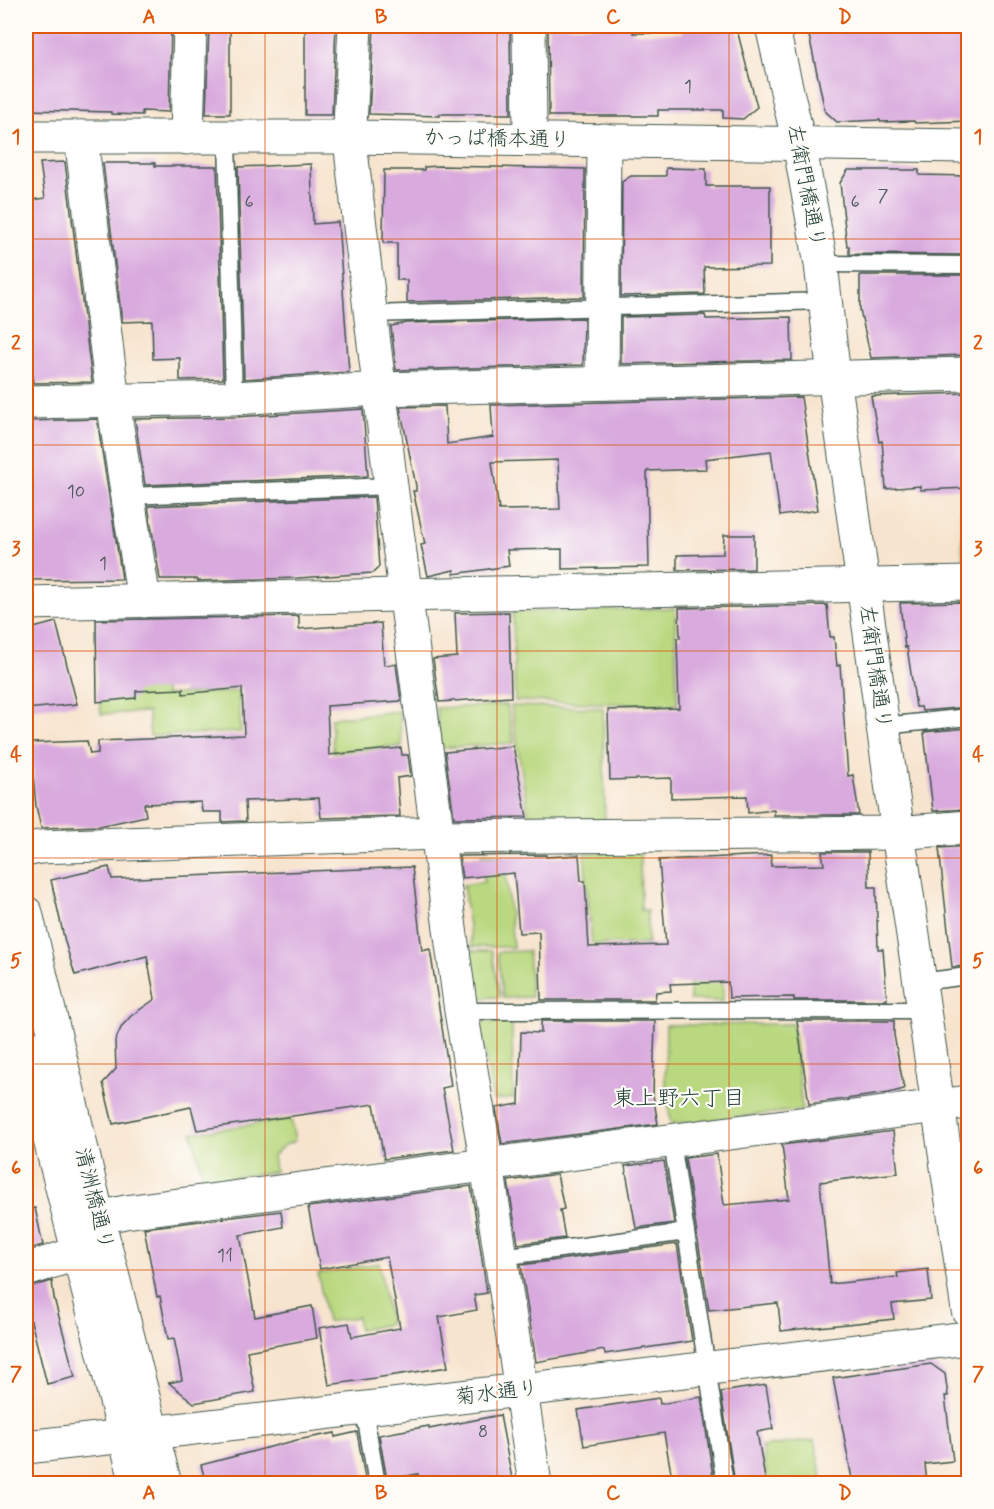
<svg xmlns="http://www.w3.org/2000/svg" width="994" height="1509" viewBox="0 0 994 1509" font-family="Mynerve,'Klee One',sans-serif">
<rect width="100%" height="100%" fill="#fdfcf7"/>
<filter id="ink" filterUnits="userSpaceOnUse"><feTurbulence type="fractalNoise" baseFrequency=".0167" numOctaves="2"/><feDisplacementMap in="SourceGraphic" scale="12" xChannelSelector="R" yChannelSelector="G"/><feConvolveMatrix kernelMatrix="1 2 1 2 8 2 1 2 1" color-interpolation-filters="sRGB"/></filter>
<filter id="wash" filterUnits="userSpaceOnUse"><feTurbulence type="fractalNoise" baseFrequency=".008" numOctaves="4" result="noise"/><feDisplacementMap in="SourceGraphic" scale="24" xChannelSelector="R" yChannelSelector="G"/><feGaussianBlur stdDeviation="1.35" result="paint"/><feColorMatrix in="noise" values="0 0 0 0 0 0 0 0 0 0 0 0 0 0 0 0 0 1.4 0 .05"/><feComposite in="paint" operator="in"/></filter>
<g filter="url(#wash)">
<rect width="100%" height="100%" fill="#f7e4ce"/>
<g fill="#b9d87f" stroke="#6c8a5a" stroke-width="1.5">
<polygon points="961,509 968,509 968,562 963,562"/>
<polygon points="675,608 677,705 515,701 513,612"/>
<polygon points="165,686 165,695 238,691 241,732 150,736 148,712 101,714 99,688"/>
<polygon points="507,705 514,743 440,748 436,708"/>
<polygon points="511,706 603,708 605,822 530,823"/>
<polygon points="399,711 402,746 333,752 331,718"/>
<polygon points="640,852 641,910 647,910 648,944 592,944 584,853"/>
<polygon points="481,854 504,855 513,947 472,947 463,885 484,882"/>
<polygon points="691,949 723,949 723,1001 690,1000"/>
<polygon points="469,951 492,951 500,997 477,998"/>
<polygon points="528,951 531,997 503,998 497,952"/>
<polygon points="480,1022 512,1022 513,1098 493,1100"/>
<polygon points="793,1024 802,1110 671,1124 665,1080 666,1025"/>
<polygon points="291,1119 295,1141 283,1146 273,1156 275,1172 204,1181 192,1133"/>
<polygon points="379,1263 390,1324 359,1330 357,1317 327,1322 318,1274"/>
<polygon points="814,1440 823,1483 768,1483 762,1447"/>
</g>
<g id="blocks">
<g fill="#d9aade" fill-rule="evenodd">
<polygon points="26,26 171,26 169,112 142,111 142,115 111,114 111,112 26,110"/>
<polygon points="209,26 230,26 230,114 206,114"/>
<polygon points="305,26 336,26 332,115 305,115"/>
<polygon points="374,26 510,26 511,114 440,114 440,116 369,114"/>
<polygon points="548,26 633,26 633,33 683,33 681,26 736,26 757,107 743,119 723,118 723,110 658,110 658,116 549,116"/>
<polygon points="807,26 969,26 969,121 915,123 914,121 880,122 880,120 837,122 825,111"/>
<polygon points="65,162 92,382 33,383 26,333 26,201 45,198 40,163"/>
<polygon points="103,163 155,163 155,166 217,166 223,379 180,380 180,358 153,359 152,321 122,322"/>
<polygon points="311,164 313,224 338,222 349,372 244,379 238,167"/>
<polygon points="439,166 585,169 584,297 407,302 407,280 397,280 397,243 383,243 384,170 424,170 424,167"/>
<polygon points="666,168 706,169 706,186 770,186 770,266 704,267 705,294 621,296 622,182 631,176 666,176"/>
<polygon points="848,170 919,170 919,175 969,176 969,255 849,254 849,246 847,246 840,183"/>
<polygon points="860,275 968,275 968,355 871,358 860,310"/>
<polygon points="705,315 706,319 791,317 792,360 621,364 621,317"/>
<polygon points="584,318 583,365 396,370 391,326 407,323"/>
<polygon points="969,393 969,488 920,490 920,486 886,489 882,441 879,442 871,396"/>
<path d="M801 397 818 510 780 516 771 451 705 459 706 469 647 471 649 567 562 569V549L507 550 509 566 454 574V570L428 576 421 545 425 544 413 491H416V486L400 407 445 406 447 444 493 437 491 405ZM558 460 560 509 499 510 492 462Z"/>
<polygon points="363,409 368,476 145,485 135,419 235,417"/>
<polygon points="97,419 122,579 26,580 26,421"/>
<polygon points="374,497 379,567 373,573 298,578 198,581 197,579 160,579 148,506"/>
<polygon points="724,535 754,535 754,569 677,570 677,555 723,554"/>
<polygon points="969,602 969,707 922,711 921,707 916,707 907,647 905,648 900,603"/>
<polygon points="827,605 830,637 834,637 837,666 840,665 848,776 853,775 859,815 774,815 774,810 748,813 747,796 671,798 671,778 610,780 608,710 679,708 677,638 680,638 679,608"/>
<polygon points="509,612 511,697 439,702 433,659 457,657 455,613"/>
<polygon points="299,616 299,629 381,623 384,665 396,664 401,701 327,706 329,755 401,748 402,755 408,755 411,776 397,778 400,816 321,818 319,798 245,801 246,821 222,822 222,812 202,812 201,802 144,804 146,816 100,826 41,828 36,806 30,743 87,741 90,754 98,753 98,741 244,735 242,688 183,694 183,689 136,691 136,698 97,702 96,620"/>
<polygon points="56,622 77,704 26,709 26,630"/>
<polygon points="969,728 969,809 933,811 924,732"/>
<polygon points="513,746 527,817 454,818 445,752"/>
<polygon points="969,846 969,966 952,967 939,848"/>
<polygon points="822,852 868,852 869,887 876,887 878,949 883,949 887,1000 794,1000 794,997 729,998 728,982 670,984 671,991 656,992 655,1000 541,1000 539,932 519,933 514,873 462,878 459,856 546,855 546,857 579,855 581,881 585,881 589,947 666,945 659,860 771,855 771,866 824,865"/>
<polygon points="109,867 112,879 412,867 422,951 430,949 451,1086 442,1088 454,1150 384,1159 374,1104 197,1130 191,1107 113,1124 103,1083 116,1069 115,1041 122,1026 131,1016 155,999 147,956 75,975 65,942 51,880"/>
<polygon points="541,1021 655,1021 653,1095 658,1124 502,1144 496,1108 519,1104 521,1032 541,1033"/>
<polygon points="797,1021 894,1021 894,1035 904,1089 889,1093 809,1104"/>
<polygon points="893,1131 898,1173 820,1182 830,1284 898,1277 897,1273 928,1269 931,1300 892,1304 894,1319 781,1331 778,1303 709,1310 685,1158 717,1154 724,1205 789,1199 782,1145"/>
<polygon points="664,1161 674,1223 636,1228 625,1166"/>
<polygon points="557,1174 564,1209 560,1210 565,1238 518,1244 508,1181"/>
<polygon points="471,1186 487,1293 474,1295 477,1310 439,1317 448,1367 329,1385 319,1328 349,1323 352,1337 400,1328 387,1257 320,1269 308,1207"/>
<polygon points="35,1208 43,1245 26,1250 26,1209"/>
<polygon points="281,1211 283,1227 240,1235 255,1317 312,1306 317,1338 247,1351 255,1392 194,1403 169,1383 182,1380 174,1338 168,1339 160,1296 157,1297 144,1228"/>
<polygon points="677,1244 692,1341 605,1354 604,1350 536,1362 521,1265"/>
<polygon points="52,1281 54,1298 75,1377 47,1384 31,1321 26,1322 26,1288"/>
<polygon points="931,1364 945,1374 948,1396 945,1396 953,1461 925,1464 927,1484 853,1484 833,1378"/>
<polygon points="766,1385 773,1429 757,1432 766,1484 735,1484 721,1392"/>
<polygon points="701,1397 714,1483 673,1484 664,1433 584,1446 578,1410 659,1398 660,1404"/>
<polygon points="500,1415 513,1484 419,1484 418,1474 387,1480 379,1435 429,1426 429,1429"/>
<polygon points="357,1432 366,1484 206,1484 201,1465 297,1440 335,1433 335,1437"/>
</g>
</g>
</g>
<g filter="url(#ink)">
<use href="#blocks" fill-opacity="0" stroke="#3f564b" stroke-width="1.5"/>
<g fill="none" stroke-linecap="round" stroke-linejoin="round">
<defs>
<g id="lane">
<polyline points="227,138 234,398"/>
<polyline points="821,264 968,265"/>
<polyline points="370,314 825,301"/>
<polyline points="127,496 391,486"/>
<polyline points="884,726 968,717"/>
<polyline points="920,982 968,976"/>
<polyline points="461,1011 924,1010"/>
<polyline points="672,1142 725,1484"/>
<polyline points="501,1257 686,1232"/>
<polyline points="364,1409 377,1484"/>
</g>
<g id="street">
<polyline points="355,26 350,126 352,159 391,486 461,1011 487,1165 535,1484"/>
<polyline points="529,26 530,139"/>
<polyline points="26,137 351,137 968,146"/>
<polyline points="81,137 113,401 144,601"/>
<polyline points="187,138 190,26"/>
<polyline points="602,383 604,140"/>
<polyline points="26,402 234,398 380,389 968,374"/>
<polyline points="26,603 968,583"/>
<polyline points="438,837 898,833 968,827"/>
<polyline points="26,850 39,847 437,833"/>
<polyline points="98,1218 125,1212 968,1102"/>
<polyline points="26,1270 78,1253"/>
<polyline points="26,1447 125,1436"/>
</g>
<g id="secondary">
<polyline points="772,26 799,143 821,264 834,377 898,833 968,1310"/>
<polyline points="26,913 98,1218 165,1484"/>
<polyline points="26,1045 137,1484"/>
<polyline points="125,1436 968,1338"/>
</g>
</defs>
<use href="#lane" stroke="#3f564b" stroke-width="19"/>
<use href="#street" stroke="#3f564b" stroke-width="35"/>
<use href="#secondary" stroke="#3f564b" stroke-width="35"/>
<use href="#lane" stroke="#fff" stroke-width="16"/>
<use href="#street" stroke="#fff" stroke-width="33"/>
<use href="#secondary" stroke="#fff" stroke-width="33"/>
</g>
</g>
<path fill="none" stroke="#de580e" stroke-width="1.5" stroke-opacity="0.55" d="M265 26V1484M497 26V1484M729 26V1484M26 239H968M26 445H968M26 651H968M26 858H968M26 1064H968M26 1270H968"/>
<g text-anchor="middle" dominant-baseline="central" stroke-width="4.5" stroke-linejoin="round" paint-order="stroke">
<g font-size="18" fill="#4e585e">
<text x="688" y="87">1</text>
<text x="883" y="196">7</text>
<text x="249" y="202">6</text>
<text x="855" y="202">6</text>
<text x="76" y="492">10</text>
<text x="103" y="564">1</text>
<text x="225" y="1256">11</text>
<text x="483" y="1432">8</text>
</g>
<g font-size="21" fill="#1f3d34" stroke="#fdfcf7">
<text transform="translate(497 139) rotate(1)">かっぱ橋本通り</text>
<text transform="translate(806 186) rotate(79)">左衛門橋通り</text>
<text transform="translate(875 667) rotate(82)">左衛門橋通り</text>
<text transform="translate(94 1199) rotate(76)">清洲橋通り</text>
<text transform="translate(497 1393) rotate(-7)">菊水通り</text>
</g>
<g font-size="22" fill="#1f3d34" stroke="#fdfcf7">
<text x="679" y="1099">東上野六丁目</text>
</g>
</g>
<rect width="994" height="1509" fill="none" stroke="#fdfcf7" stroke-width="66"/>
<rect x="33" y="33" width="928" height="1443" fill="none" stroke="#de580e" stroke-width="2"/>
<g font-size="20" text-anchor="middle" font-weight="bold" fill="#de580e">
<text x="149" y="23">A</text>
<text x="381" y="23">B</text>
<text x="613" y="23">C</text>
<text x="845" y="23">D</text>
<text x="16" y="143">1</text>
<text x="978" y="143">1</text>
<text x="16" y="349">2</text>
<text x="978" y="349">2</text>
<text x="16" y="555">3</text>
<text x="978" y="555">3</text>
<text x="16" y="761">4</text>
<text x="978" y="761">4</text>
<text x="16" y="967">5</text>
<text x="978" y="967">5</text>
<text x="16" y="1174">6</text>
<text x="978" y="1174">6</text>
<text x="16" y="1380">7</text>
<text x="978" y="1380">7</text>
<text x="149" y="1499">A</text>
<text x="381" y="1499">B</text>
<text x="613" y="1499">C</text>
<text x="845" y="1499">D</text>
</g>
</svg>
